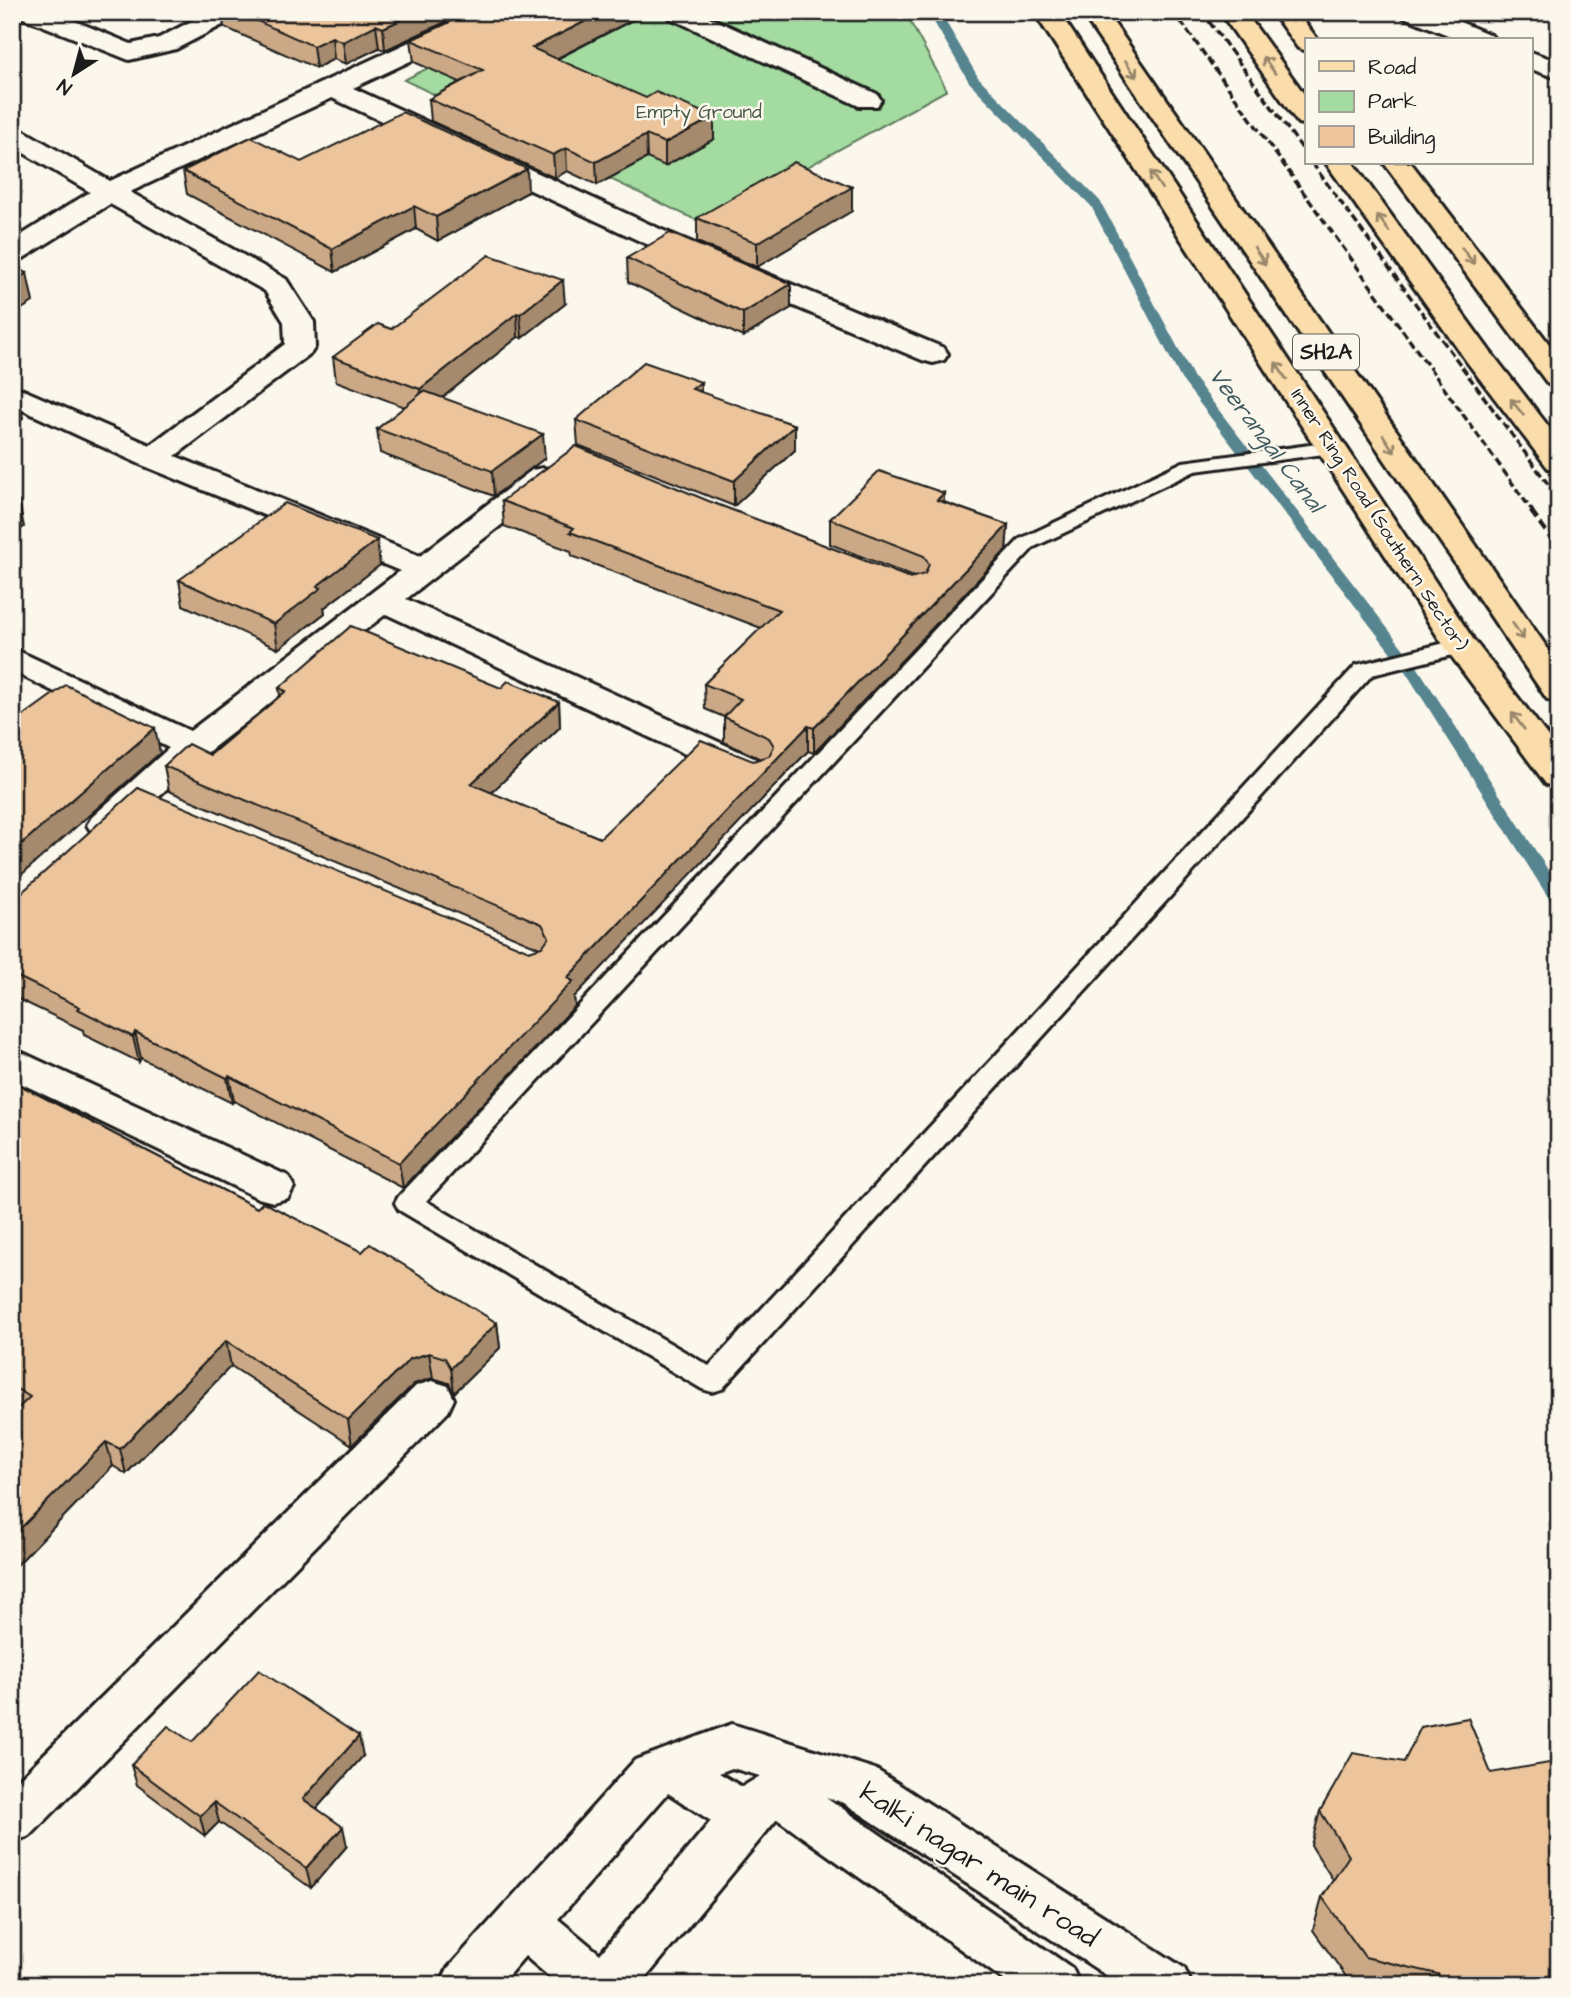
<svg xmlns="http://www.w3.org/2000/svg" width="1571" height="1997" viewBox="0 0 1571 1997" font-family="'Architects Daughter',sans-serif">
<rect width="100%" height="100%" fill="#fbf7ec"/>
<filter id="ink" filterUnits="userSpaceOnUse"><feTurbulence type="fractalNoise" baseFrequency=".0143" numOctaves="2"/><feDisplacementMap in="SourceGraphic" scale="14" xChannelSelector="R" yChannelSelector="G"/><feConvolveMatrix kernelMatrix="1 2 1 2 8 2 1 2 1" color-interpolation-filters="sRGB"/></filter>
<g filter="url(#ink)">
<polygon fill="#a3dba0" stroke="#607c5e" stroke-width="2" points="540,12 905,12 947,90 704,224 404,80"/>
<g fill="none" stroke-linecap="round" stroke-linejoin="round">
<polygon fill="#56848f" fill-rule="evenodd" points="928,12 940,12 978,77 1100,201 1194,378 1416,665 1559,887 1559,907 1553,905 1405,671 1181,379 1091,206 969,82"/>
<defs>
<polygon id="service" points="1332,442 1339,444 1342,448 1339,452 1195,471 1034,547 426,1201 709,1366 1356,665 1461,639 1469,641 1472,646 1469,651 1372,675 722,1389 712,1392 702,1389 399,1210 395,1203 399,1196 1020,539 1183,462"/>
<g id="minor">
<polygon points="18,12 53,12 131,44 159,38 209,12 241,12 238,17 176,49 129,60 21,17"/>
<polygon points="474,12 507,12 504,17 353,88 662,230 944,348 948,354 944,360 933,363 922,360 642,242 332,98 130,192 286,279 314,322 315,347 311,353 175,456 420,556 532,470 543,468 554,470 559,477 554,484 406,599 756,759 761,767 756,775 743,778 730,775 386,614 205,754 118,833 105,837 92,833 87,825 92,817 169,748 12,671 12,648 190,731 400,571 142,465 12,405 12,385 150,445 285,344 284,322 265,291 110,204 22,259 12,261 12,241 90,192 12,146 12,127 21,129 110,181"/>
<polygon points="665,12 698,12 877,94 881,100 877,106 859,106 668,17"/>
<polygon points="1401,12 1436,12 1491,35 1495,40 1460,40 1404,17"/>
<polygon points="1531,52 1559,62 1559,79 1531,69"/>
<polygon points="12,1048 288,1176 294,1187 288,1198 273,1202 258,1198 12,1079"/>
<polygon points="432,1381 448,1386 454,1399 448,1412 30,1836 12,1842 12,1786 416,1386"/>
<path d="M732 1724 875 1769 1184 1968 1192 1985H1121L844 1803 826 1797 1072 1968 1080 1985H1011L777 1819 640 1985H559L525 1956 500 1985H440L448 1968 635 1760ZM732 1768 760 1776 742 1787 719 1773ZM668 1793 711 1821 600 1954 558 1919Z"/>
</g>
<g id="primary">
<polygon points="1034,12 1059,12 1473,639 1559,751 1559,788 1546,784 1444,646"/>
<polygon points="1081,12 1106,12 1559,665 1559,702 1547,699"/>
<polygon points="1220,12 1245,12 1307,98 1307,125 1298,123"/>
<polygon points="1272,12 1297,12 1318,40 1307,40 1307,51 1298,48"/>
<polygon points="1326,163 1353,163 1489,350 1559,440 1559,470 1548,468 1467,362"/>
<polygon points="1384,163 1411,163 1559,357 1559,387 1548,384"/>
</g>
</defs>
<use href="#service" stroke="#1c1c1c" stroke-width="6"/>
<use href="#minor" stroke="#1c1c1c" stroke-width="6"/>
<use href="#primary" stroke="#1c1c1c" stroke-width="6"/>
<use href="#service" fill="#fbf7ec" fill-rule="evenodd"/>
<use href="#minor" fill="#fbf7ec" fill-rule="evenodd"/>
<use href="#primary" fill="#fbddab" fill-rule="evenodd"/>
<g stroke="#1c1c1c" stroke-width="3.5" stroke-dasharray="8 3.5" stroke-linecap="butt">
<polyline points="1174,12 1533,512"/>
<polyline points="1202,12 1307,155"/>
<polyline points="1312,163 1559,499"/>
</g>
<polyline stroke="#1c1c1c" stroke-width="5" stroke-dasharray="10 5" stroke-linecap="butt" points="1531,511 1559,549"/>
</g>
<g fill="#cba986" stroke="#1c1c1c" stroke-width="2">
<polygon points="222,12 467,12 385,50 379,48 346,64 334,59 316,68 224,27"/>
<polygon points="472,12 648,12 557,59 714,139 665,166 647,158 597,185 567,171 555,178 431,121 429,99 460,82 414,62 411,40"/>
<polygon points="301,162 528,192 438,241 416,229 335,272 187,194 183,171"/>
<polygon points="852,187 852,211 757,267 697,242 697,218"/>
<polygon points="627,258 791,308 743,337 628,282"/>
<polygon points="565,304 522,338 518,337 442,398 545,458 494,496 380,453 377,429 405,407 336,381 333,357 391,329"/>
<polygon points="701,393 795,425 795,450 734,506 578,445 576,420"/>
<polygon points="944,493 944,502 1008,525 1006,550 814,753 808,751 574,997 575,1006 403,1188 234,1101 232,1103 141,1058 139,1062 84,1035 83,1030 12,996 12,896 529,951 540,948 169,791 164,766 210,755 280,696 279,688 501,688 559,702 560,727 491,793 600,838 753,761 761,759 724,742 724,717 705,709 704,684 761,628 572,556 571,551 504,526 502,501 711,502 910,578 914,577 830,544 830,519"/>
<polygon points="380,565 324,608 325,613 278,649 183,605 179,580"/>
<polygon points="12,1081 257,1208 497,1323 500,1348 454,1393 449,1383 433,1378 414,1384 352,1445 231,1366 126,1474 113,1466 12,1570 12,1414 17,1410 12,1407"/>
<polygon points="192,1742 363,1756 317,1808 347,1846 311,1888 219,1822 205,1836 137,1785 131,1765"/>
<polygon points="1404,1762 1491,1773 1559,1985 1352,1985 1313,1930 1322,1897 1333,1880 1311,1845 1320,1811"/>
</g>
<g fill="#a58a6d" stroke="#1c1c1c" stroke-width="2">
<polygon points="418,12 467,12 385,50 383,28"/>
<polygon points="604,12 648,12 534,70 532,48"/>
<polygon points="376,25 379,48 346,64 343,42"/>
<polygon points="332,37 334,59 316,68 313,46"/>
<polygon points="714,117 714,139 665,166 665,143"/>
<polygon points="646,135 647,158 597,185 596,162"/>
<polygon points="566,148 567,171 555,178 553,155"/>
<polygon points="527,169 528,192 438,241 436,217"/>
<polygon points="852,187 852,211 757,267 757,243"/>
<polygon points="414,206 416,229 335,272 332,249"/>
<polygon points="27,273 33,302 12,315 12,282"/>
<polygon points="563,280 565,304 522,338 520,314"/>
<polygon points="791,284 791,308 743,337 743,313"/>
<polygon points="517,313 518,337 423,413 420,389"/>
<polygon points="701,382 701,406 692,389"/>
<polygon points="17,388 23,418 12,425 12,391"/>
<polygon points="795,425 795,450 734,506 734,481"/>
<polygon points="543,434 545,458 494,496 492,471"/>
<polygon points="944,493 943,518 937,500"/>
<polygon points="19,502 24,527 12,535 12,506"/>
<polygon points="1008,525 1006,550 814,753 814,728"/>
<polygon points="377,540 380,565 324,608 325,613 278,649 274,624 317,586"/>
<polygon points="559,702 560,727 474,809 471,784"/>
<polygon points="808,726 808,751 574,997 575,1006 403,1188 399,1163 567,978"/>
<polygon points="155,728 160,753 12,883 12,852"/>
<polygon points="135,1032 141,1058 139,1062 133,1037"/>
<polygon points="229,1076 234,1101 232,1103 227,1078"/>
<polygon points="497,1323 500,1348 454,1393 451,1368"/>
<polygon points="226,1341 231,1366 126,1474 120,1449"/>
<polygon points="429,1353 433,1378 414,1384 352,1445 348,1420 410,1359"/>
<polygon points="106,1442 113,1466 12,1570 12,1537"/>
<polygon points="359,1736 363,1756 308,1818 303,1799"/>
<polygon points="214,1802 219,1822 205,1836 200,1816"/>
<polygon points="343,1827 347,1846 311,1888 306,1868"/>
</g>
<g fill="#ecc59c" stroke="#1c1c1c" stroke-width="2">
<polygon points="237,12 418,12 383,28 376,25 343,42 332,37 313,46"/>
<polygon points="472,12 604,12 532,48 646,98 656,92 714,117 665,143 646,135 596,162 566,148 553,155 429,99 483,70 411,40"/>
<polygon points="402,112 527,169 436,217 414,206 332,249 183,171 251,137 301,162"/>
<polygon points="794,162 852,187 757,243 697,218"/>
<polygon points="670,233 791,284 743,313 627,258"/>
<polygon points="489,255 563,280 520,314 517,313 420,389 333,357 378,324 391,329"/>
<polygon points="12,267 27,273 12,282"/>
<polygon points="644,362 701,382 692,389 795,425 734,481 576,420"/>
<polygon points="424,391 543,434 492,471 377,429"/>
<polygon points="576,446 711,502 910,578 925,574 929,564 924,556 830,519 879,471 944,493 937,500 1008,525 814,728 808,726 567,978 573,981 399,1163 229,1076 227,1078 135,1032 133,1037 78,1009 80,1007 12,974 12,896 20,894 138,788 529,951 542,947 549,937 542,924 164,766 188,744 210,755 286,691 279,688 351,626 501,688 508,681 559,702 471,784 600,838 701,740 753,761 769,756 774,746 769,738 724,717 741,699 704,684 779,610 570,532 574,528 502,501"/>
<polygon points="12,499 19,502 12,506"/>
<polygon points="285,503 377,540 317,586 321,588 274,624 179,580"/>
<polygon points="66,685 155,728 12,852 12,724"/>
<polygon points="12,1081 257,1208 263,1202 362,1252 370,1244 497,1323 451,1368 445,1358 429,1353 410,1359 348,1420 226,1341 120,1449 106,1442 12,1537 12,1414 30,1397 12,1386"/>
<polygon points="259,1670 359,1736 303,1799 343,1827 306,1868 214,1802 200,1816 131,1765 168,1726 192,1742"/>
<polygon points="1468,1718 1491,1773 1549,1763 1559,1770 1559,1985 1443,1985 1438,1974 1365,1957 1322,1897 1349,1856 1320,1811 1353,1753 1404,1762 1421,1727"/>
</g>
<defs><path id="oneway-shaft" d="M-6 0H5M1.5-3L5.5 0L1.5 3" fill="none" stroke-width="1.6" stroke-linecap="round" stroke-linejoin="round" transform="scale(1.75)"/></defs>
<g stroke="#97866b">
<use href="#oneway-shaft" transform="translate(1269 65) rotate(-126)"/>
<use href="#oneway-shaft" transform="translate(1131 69) rotate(56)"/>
<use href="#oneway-shaft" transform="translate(1156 180) rotate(-123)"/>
<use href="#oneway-shaft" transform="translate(1383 223) rotate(-126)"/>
<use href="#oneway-shaft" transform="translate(1260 256) rotate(56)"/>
<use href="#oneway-shaft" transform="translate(1468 256) rotate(53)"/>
<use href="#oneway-shaft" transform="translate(1281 371) rotate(-123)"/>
<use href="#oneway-shaft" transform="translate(1517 407) rotate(-128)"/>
<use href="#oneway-shaft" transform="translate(1389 444) rotate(56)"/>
<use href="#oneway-shaft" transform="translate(1518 631) rotate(56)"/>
<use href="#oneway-shaft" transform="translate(1518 721) rotate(-127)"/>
</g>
</g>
<g text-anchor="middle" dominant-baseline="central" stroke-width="5" stroke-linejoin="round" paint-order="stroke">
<g font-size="19" fill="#454" stroke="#fbf7ec">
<text x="699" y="112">Empty Ground</text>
</g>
<g font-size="19" fill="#1c1c1c" stroke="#fbf7ec">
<text transform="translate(1379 520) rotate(57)">Inner Ring Road (Southern Sector)</text>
</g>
<rect fill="#fbf7ec" stroke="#5f5e5a" stroke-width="2" x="1293" y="334.5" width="66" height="35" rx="5"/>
<g font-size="21" font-weight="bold" fill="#1c1c1c">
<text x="1326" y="352">SH2A</text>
</g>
<g font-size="24" font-style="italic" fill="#3e595f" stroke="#fbf7ec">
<text transform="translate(1266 440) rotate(53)">Veerangal Canal</text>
</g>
<g font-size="28" fill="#1c1c1c" stroke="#fbf7ec">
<text transform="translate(979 1865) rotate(33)">kalki nagar main road</text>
</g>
</g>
<rect width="1571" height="1997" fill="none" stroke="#fbf7ec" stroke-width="42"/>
<rect x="21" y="21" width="1529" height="1955" fill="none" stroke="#1c1c1c" stroke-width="2.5" filter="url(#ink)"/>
<rect x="1305" y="38" width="228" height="126" fill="#fbf7ec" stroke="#a29f99" stroke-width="2"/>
<rect x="1319" y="61" width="35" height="10" fill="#fbddab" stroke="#a29f99" stroke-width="2"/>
<text x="1368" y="74" font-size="21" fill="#1c1c1c">Road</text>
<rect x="1319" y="91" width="35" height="21" fill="#a3dba0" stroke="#a29f99" stroke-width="2"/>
<text x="1368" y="108" font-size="21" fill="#1c1c1c">Park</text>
<rect x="1319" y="126" width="35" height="21" fill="#ecc59c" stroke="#a29f99" stroke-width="2"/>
<text x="1368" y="144" font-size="21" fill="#1c1c1c">Building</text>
<g transform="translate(74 74) rotate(216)" stroke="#fbf7ec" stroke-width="5" paint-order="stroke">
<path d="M0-5L12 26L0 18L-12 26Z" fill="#1c1c1c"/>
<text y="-10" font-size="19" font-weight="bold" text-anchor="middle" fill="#1c1c1c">N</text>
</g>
</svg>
